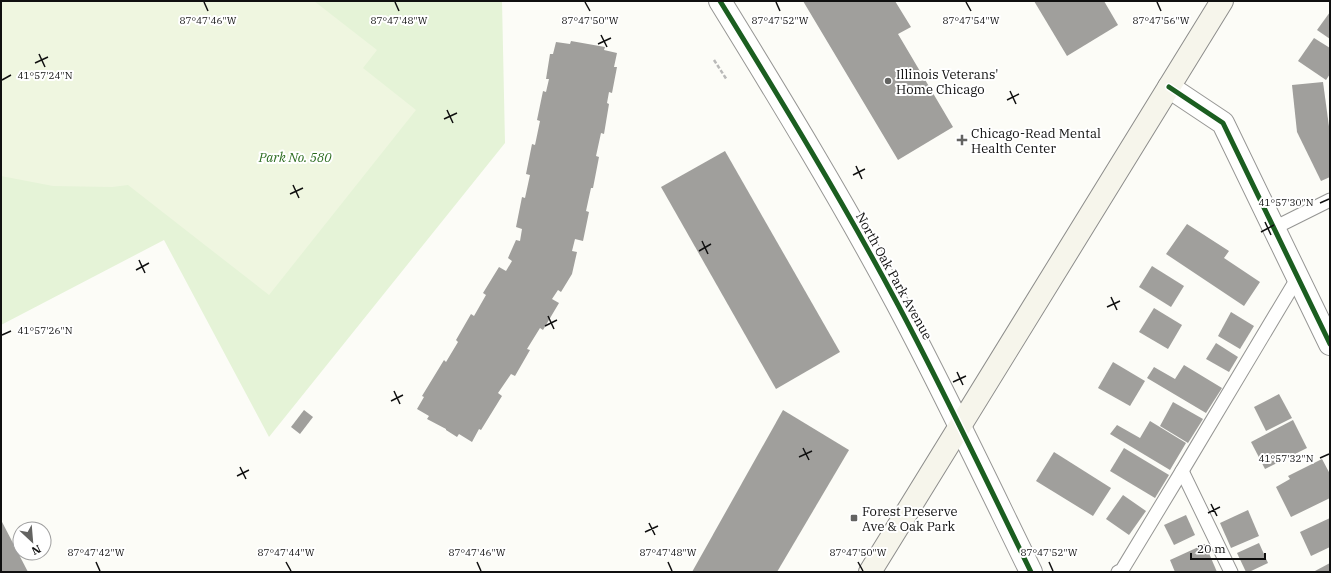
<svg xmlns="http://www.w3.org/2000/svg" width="1331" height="573" viewBox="0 0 1331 573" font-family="'IBM Plex Serif',serif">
<rect width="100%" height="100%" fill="#fcfcf7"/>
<polygon fill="#e5f3d7" points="1,1 502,1 505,143 269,437 164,240 1,325"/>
<polygon fill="#eff6e0" points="1,1 314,1 377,50 363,68 416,110 269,295 128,185 112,187 53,186 1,176"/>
<g fill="#a09f9c">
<polygon points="803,1 895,1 911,27 898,34 953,127 898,160"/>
<polygon points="1034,1 1104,1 1118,25 1067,56"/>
<polygon points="1330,12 1330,39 1317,30"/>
<polygon points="1314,38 1330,48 1330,74 1326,80 1298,61"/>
<polygon points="571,41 605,47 604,50 617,53 614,67 617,67 612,93 609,92 607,103 609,104 604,134 601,133 596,156 599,157 593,188 591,188 586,211 589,212 583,241 575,239 572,251 577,252 572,274 561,292 558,290 552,299 559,303 543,330 540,328 527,349 530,350 515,376 511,374 498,393 502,396 481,430 479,429 472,442 459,434 457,437 446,430 446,429 427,419 429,416 417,409 424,397 422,396 444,360 446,362 458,342 456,340 471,314 474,316 486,295 483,293 499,267 506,271 512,261 508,258 516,240 520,241 522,229 516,227 522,197 525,198 530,175 526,174 532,144 535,145 540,121 537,120 543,91 546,92 549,79 546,79 550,54 553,54 556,42 570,44"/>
<polygon points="1323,82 1330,134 1330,177 1321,181 1297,132 1292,85"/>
<polygon points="725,151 840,352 776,389 661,187"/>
<polygon points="1187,224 1229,251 1224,258 1260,282 1244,306 1166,254"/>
<polygon points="1152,266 1184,286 1171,307 1139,287"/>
<polygon points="1154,308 1182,325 1168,349 1139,332"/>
<polygon points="1231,312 1254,326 1240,349 1218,336"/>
<polygon points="1216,343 1238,357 1229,372 1206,359"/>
<polygon points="1113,362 1145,381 1130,406 1098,388"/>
<polygon points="1184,365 1222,388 1206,413 1147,378 1154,367 1175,379"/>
<polygon points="1279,394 1292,418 1266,431 1254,407"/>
<polygon points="1173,402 1203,419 1188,443 1160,426"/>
<polygon points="304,410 313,417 300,434 291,427"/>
<polygon points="783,410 849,450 777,572 692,572"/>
<polygon points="1293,420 1307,448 1265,469 1251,442"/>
<polygon points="1150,421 1186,443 1170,470 1110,434 1117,425 1140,438"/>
<polygon points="1124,448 1169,475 1155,498 1110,471"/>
<polygon points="1054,452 1111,488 1093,516 1036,481"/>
<polygon points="1322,459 1330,474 1330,498 1291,517 1276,487 1290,479 1288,476"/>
<polygon points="1123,495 1146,511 1129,535 1106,519"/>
<polygon points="1248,510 1259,536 1231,548 1220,523"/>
<polygon points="1186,515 1195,535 1174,545 1164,525"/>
<polygon points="1330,518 1330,547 1311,556 1300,532"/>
<polygon points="1,520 28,572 1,572"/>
<polygon points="1259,543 1268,563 1249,572 1246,572 1237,553"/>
<polygon points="1205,544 1217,572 1175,572 1170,560"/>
<polygon points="1330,563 1330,572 1315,572 1315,571"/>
</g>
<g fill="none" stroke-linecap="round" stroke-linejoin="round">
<defs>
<g id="service">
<polyline points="1274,228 1330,200"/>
<polyline points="1182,471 1231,572"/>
<polyline points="1118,572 1122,570 1182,471 1298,277"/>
</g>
<polyline id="minor" points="1169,87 1223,123 1330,344"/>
<path id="tertiary" d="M720 1C781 100 842 200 897 303 944 391 987 482 1031 572"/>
<polyline id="secondary" points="870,572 1222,1"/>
</defs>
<use href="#service" stroke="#969694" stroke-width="15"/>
<use href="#minor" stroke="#969694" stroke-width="24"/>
<use href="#tertiary" stroke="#969694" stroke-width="24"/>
<use href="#secondary" stroke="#8d8d8b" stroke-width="24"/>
<polyline stroke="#b9b9b8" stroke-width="2.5" stroke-dasharray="4 2" stroke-linecap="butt" points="714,60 727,80"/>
<use href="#service" stroke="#fffffe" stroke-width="13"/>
<use href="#minor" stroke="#fffffe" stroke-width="22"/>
<use href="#tertiary" stroke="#fffffe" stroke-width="22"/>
<use href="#secondary" stroke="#f6f5eb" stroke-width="22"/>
<defs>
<g id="cycleway">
<path d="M720 1C781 100 842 200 897 303 944 391 987 482 1031 572"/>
<polyline points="1169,87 1223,123 1330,344"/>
</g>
</defs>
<use href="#cycleway" stroke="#fff" stroke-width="8"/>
<use href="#cycleway" stroke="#1b5e20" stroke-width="5"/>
</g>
<path fill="none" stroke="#101010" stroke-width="1.5" d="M204 2 208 11M395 2 399 11M585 2 590 11M776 2 780 11M966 2 971 11M1157 2 1161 11M601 35 607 47M598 44 611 38M39 54 45 67M35 63 48 57M2 80 11 75M1010 91 1016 104M1007 100 1019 94M447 110 453 123M444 119 457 113M856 166 862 179M853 175 865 169M293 185 299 198M290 194 303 188M1320 203 1329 199M1265 222 1271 235M1261 232 1274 225M702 241 708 254M699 251 711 244M139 260 145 273M136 270 149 263M1111 297 1117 310M1107 307 1120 301M548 316 554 329M545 326 557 320M2 335 11 331M957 372 963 385M953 382 966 376M394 391 400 404M391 401 403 395M803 448 809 460M799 457 812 451M1320 458 1329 454M240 467 246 479M237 476 249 470M1211 504 1217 516M1208 513 1220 507M649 523 655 535M645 532 658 526M96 562 100 571M286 562 291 571M477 562 481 571M668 562 672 571M858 562 863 571M1049 562 1053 571"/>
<g fill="#636361" stroke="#fff" stroke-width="1.5">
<circle cx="888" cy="81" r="4"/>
<path d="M960 134h4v4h4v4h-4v4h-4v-4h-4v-4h4z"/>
<rect x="850" y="514" width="8" height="8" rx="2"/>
</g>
<g text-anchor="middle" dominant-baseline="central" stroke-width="4" stroke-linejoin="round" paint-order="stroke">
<g font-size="13" fill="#101010" stroke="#fff" text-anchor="start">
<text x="896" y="74">Illinois Veterans'<tspan x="896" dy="15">Home Chicago</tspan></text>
<text x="971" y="133">Chicago-Read Mental<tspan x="971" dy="15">Health Center</tspan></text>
<text x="862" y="511">Forest Preserve<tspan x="862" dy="15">Ave &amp; Oak Park</tspan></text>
</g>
<g font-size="13" font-style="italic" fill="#2a6b1e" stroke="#fff">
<text x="295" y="157">Park No. 580</text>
</g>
<g font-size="13" fill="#101010" stroke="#fff">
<text transform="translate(894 276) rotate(61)">North Oak Park Avenue</text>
</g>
</g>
<g font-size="10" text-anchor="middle" fill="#101010" stroke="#fff" stroke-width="4" stroke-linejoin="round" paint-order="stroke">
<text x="208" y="24">87°47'46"W</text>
<text x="399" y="24">87°47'48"W</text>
<text x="590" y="24">87°47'50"W</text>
<text x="780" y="24">87°47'52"W</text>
<text x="971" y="24">87°47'54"W</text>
<text x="1161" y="24">87°47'56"W</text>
<text x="45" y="79">41°57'24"N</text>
<text x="1286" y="206">41°57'30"N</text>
<text x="45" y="334">41°57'26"N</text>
<text x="1286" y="462">41°57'32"N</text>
<text x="96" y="556">87°47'42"W</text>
<text x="286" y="556">87°47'44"W</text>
<text x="477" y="556">87°47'46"W</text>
<text x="668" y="556">87°47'48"W</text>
<text x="858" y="556">87°47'50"W</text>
<text x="1049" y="556">87°47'52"W</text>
</g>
<rect width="1331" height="573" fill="none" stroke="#101010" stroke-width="4"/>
<g transform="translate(32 541) rotate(154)"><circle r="19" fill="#ffffff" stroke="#9f9f9f"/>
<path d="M0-3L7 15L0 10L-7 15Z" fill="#636361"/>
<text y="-6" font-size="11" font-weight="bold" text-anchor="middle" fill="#101010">N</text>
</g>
<path d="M1191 553v6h74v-6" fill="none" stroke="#101010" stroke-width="2"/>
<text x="1197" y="553" font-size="12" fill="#101010" stroke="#ffffff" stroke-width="3" paint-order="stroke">20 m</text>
</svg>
